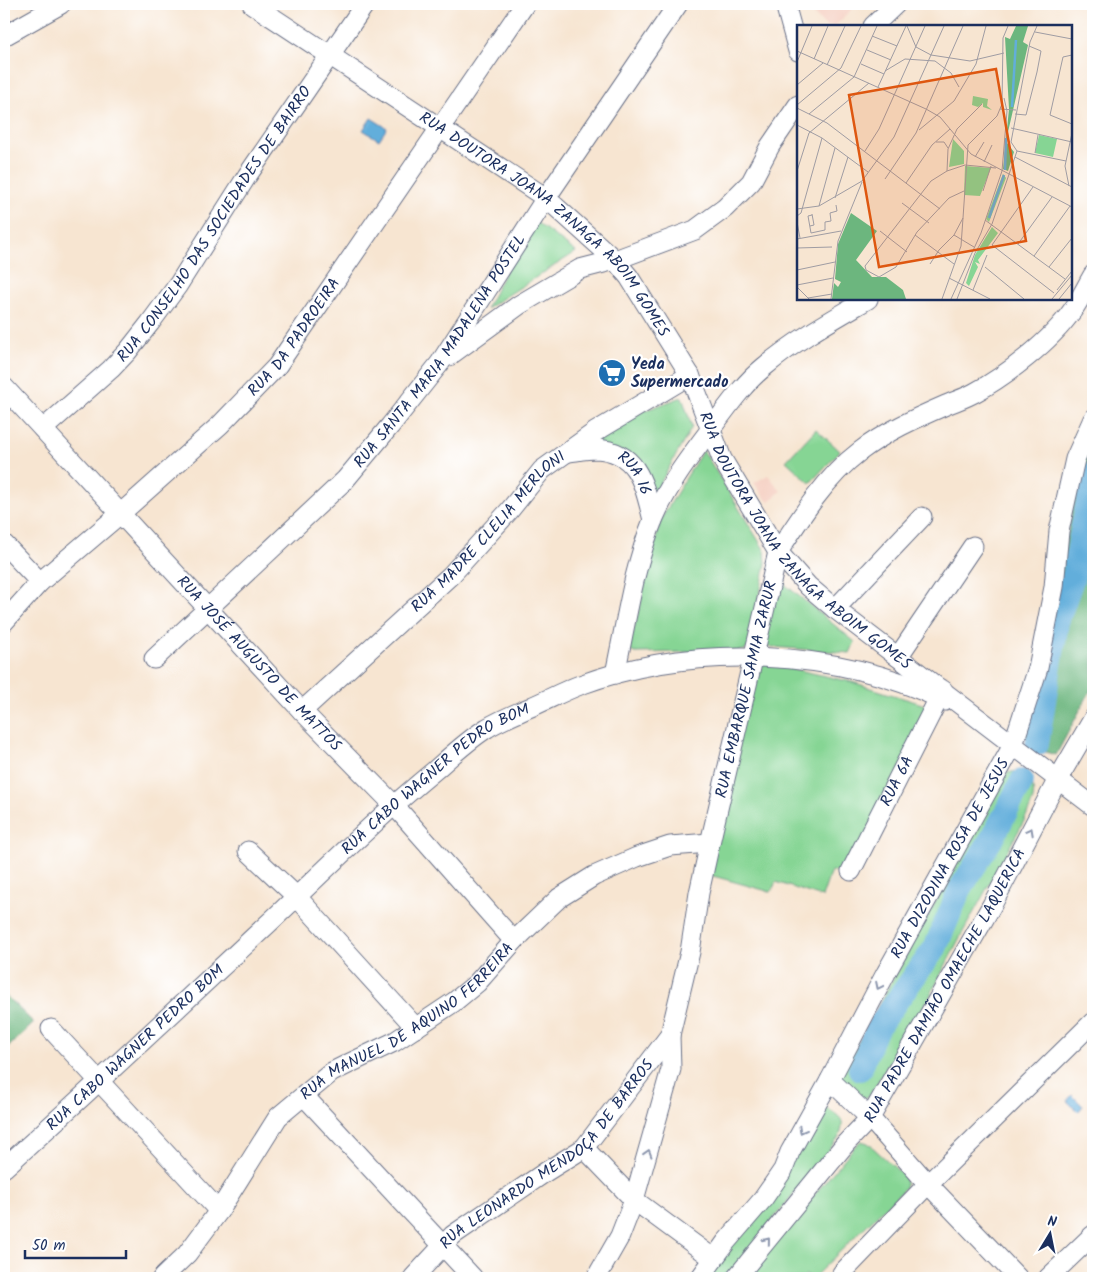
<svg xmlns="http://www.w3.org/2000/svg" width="1097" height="1282" viewBox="0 0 1097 1282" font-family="Kalam,sans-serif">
<rect width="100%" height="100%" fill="#fff"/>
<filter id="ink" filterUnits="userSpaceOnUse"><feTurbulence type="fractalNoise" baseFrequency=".02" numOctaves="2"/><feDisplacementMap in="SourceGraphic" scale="10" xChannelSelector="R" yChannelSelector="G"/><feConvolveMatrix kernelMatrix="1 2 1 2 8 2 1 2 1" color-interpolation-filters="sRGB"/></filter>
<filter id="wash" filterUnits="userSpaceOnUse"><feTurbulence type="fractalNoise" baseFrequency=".0096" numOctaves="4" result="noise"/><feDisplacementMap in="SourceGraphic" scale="20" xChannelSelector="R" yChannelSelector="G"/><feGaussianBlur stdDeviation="1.12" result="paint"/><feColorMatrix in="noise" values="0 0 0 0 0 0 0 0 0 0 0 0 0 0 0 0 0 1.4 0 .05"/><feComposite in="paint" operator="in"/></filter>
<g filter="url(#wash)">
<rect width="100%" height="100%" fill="#f7e5d1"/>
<g fill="#f6d2c5">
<polygon points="803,4 857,4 835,26 826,26"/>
<polygon points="768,475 781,491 768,502 754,483"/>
</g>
<g fill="#86d594" stroke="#508279">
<polygon points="532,219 576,252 486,309"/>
<polygon points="682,397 692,427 654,494 640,465 586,442 641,412"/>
<polygon points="816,429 840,451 810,483 786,461"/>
<polygon points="703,450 765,551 766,563 749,647 745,650 738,651 635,653 630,651 630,645 661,519"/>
<polygon points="777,578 855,642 850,653 760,646"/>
<polygon points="754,660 852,682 938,709 853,875 831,871 822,897 776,882 771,892 706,874"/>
<path d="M1017 771C1041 787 1035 797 1024 821L958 941 929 998 870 1095 863 1099 838 1078 1007 773Z"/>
<path d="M826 1108C841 1117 846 1119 839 1137L726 1278H705L823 1109Z"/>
<polygon points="861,1141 868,1143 904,1176 906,1183 905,1188 814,1277 805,1275 803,1278 745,1278 855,1146"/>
</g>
<g fill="#6cb67e" stroke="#44726e">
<path d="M1093 434V529L1088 547 1093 562V686L1056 755C1040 751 1032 747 1023 733L1067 535 1080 468Z"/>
<polygon points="4,994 34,1023 4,1051"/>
</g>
<g fill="#62aedb" stroke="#3e6e9c">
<polygon points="371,118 387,128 379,140 363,130"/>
<polygon points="1072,1095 1083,1106 1078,1112 1067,1101"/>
</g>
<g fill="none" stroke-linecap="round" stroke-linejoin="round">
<g stroke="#62aedb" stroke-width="24">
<polyline points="1037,744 1057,622 1073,577 1093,474"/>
<polyline points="860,1069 877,1028 935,948 960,889 994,835 1022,781"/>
</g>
</g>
</g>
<g filter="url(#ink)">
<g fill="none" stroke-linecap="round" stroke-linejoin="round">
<defs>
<g id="minor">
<path id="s1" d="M252 4 546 198 615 260 629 277 690 375 722 459 778 552 808 586 835 609 1093 806"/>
<polyline points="785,4 798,51"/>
<polyline points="873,26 896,4"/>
<polyline points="4,36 61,4"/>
<polyline points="449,356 519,305 580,269 615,260 695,230 725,208 751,182 770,146 798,105"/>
<path id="s2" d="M4 387 302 711 393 804 514 941"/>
<path id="s3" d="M43 429 111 369 128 351 150 323 178 285 247 176 365 4"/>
<path id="s4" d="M569 452C577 451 587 449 596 449 639 451 644 486 653 520"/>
<polyline points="4,544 40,582"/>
<polyline points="835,609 922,517"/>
<path id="s5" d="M4 622 40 582 120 514 220 425 277 366 525 4"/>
<polyline points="898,657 973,546"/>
<path id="s6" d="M154 659 345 480 390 426 440 363 546 198 678 4"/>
<path d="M615 674C626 623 633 569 653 520 667 487 688 459 710 430 727 408 742 385 764 367 796 340 832 320 868 299"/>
<path id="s7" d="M302 711 451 575 509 511 542 470 595 432 690 375"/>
<polyline points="248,851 297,897 416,1028"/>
<path id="s8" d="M851 871 943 690"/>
<polyline points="51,1029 219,1211"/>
<polyline points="830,1080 870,1118 928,1184 1018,1278"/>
<polyline points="304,1096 473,1278"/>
<polyline points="584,1148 634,1200 714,1259"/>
<path id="s9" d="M4 1168C94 1087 182 1004 271 921 325 870 377 818 434 771 451 756 468 740 487 728 502 719 518 713 533 706 549 699 564 691 580 685 692 643 838 648 945 701"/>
<path id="s10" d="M162 1278 187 1254 219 1211 278 1117 332 1072 350 1063 394 1042 454 1002 477 983 514 941 559 898 594 876 637 857 670 846 710 843"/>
<path id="s11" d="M413 1278 453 1235 547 1171 584 1148 670 1035 690 952 699 893 710 843 778 552C800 518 826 477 859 452 885 432 916 418 946 405 955 401 965 398 974 393 1006 376 1051 341 1072 311 1080 300 1086 287 1093 275"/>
<polyline points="596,1278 620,1236 634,1200 671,1069 670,1035"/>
<path id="s12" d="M700 1278 726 1242 763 1199 783 1170 790 1152 830 1080 886 973 1013 745 1038 668 1054 587 1059 531 1075 459 1093 419"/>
<path id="s13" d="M736 1278 846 1143 870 1118 992 905 1058 779 1093 719"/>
<polyline points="842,1278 842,1273 928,1184 1093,1022"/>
<polyline points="1048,1278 1093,1235"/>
</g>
</defs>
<use href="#minor" stroke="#686f86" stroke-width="21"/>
<use href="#minor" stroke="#fff" stroke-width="19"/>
</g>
<defs><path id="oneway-chevron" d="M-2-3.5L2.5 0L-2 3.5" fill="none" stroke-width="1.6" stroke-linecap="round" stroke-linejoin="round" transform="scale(1.25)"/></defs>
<g stroke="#8d97ae">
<use href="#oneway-chevron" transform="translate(1030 831) rotate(-62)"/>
<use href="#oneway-chevron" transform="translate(879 986) rotate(116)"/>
<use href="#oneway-chevron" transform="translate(802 1130) rotate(119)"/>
<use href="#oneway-chevron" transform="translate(648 1153) rotate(-73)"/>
<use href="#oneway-chevron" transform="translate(767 1241) rotate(-51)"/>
</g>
</g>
<defs>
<symbol id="supermarket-disc" viewBox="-11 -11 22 22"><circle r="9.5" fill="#1f6fb2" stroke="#fff"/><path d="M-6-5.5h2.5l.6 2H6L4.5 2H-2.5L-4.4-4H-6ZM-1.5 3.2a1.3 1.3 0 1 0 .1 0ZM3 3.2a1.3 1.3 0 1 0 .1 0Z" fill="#fff"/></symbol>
</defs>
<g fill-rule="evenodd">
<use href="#supermarket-disc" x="596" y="357" width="32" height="32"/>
</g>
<g text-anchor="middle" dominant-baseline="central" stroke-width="4.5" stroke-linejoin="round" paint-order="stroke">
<g font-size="16" fill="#1b2f5e" stroke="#fff">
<text stroke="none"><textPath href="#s3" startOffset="269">RUA CONSELHO DAS SOCIEDADES DE BAIRRO</textPath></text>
<text stroke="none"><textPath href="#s1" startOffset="369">RUA DOUTORA JOANA ZANAGA ABOIM GOMES</textPath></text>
<text stroke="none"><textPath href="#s5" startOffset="408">RUA DA PADROEIRA</textPath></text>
<text stroke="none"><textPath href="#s6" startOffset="422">RUA SANTA MARIA MADALENA POSTEL</textPath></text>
<text stroke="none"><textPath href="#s4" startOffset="76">RUA 16</textPath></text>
<text stroke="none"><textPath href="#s7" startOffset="259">RUA MADRE CLELIA MERLONI</textPath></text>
<text stroke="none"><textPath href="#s1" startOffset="789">RUA DOUTORA JOANA ZANAGA ABOIM GOMES</textPath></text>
<text stroke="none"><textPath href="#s2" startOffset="376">RUA JOSÉ AUGUSTO DE MATTOS</textPath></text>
<text stroke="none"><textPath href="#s11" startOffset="712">RUA EMBARQUE SAMIA ZARUR</textPath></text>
<text stroke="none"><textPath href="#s9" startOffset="582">RUA CABO WAGNER PEDRO BOM</textPath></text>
<text stroke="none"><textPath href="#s8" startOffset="101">RUA 6A</textPath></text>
<text stroke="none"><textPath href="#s12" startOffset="490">RUA DIZODINA ROSA DE JESUS</textPath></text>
<text stroke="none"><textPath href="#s13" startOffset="361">RUA PADRE DAMIÃO OMAECHE LAQUERICA</textPath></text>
<text stroke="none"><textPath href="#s10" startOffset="361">RUA MANUEL DE AQUINO FERREIRA</textPath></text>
<text stroke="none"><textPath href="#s9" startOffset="178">RUA CABO WAGNER PEDRO BOM</textPath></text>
<text stroke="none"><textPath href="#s11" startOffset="184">RUA LEONARDO MENDOÇA DE BARROS</textPath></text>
</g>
<g font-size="16" font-weight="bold" fill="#1b2f5e" stroke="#fff" text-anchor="start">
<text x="631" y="364">Yeda<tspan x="631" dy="18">Supermercado</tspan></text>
</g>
</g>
<g transform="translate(797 25)">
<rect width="275" height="275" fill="#f7e5d1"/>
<path d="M176 71 191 74 190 81 195 85 186 82V78L181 82 175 80ZM242 110 260 114 256 132 238 128ZM156 114 167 126V139L152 142ZM168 141 194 143 183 171 167 170ZM206 149 209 153 192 197 189 194ZM195 202 201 208 181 235 183 239 178 237 181 242 172 261 169 258 178 230Z" fill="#86d594"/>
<path d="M219 1H231L226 17 231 20 211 107 210 118 217 127 211 146 206 144 212 84 208 12 213 14ZM54 188 80 206 59 235 75 252H89L106 265 109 274H35L37 258 41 262 44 257 38 254 41 219Z" fill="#6cb67e"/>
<path fill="none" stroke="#62aedb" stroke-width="2.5" d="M215 82 219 15M208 145 209 113M192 193 207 150"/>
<path fill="none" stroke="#9f9ca3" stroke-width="1" d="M110 1 119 22 134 30 173 36 207 28M240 1 233 17 214 117 220 126 269 136M238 7 275 14M75 11 100 21M70 25 94 35M0 26 129 84 143 92 174 129 275 182M275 30 266 32 253 90 275 99M17 34 31 1M0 37 15 1M64 39 87 49M30 40 48 1M88 46 108 34 138 36 154 48 162 62M0 60 26 38M81 62 109 1M0 80 44 43 64 1M0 83 30 98 143 184M203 84 219 85M12 89 57 52 80 1M218 89 229 90 240 47 244 26 232 21M0 100 25 113 71 147M214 103 275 117M122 105 157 76 179 39 189 1M139 117H147L151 123M68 126 82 104 128 1M238 128 241 110M178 132 187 117M218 132 275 162M187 137 195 120M0 146 12 108 72 58M150 146 151 124 160 104 185 79M88 154 119 108 166 1M109 158 135 120 153 104M272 161 268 141 275 108M236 162 195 220 257 268M167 166 152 173 120 207 99 242 82 252 69 245 68 241 134 156 150 146 168 140 199 143M186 166 194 141M38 173 51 132M105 178 132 198M22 181 38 123M0 184 22 181 65 156 97 112 147 1M15 190 11 191 14 208 28 205V197L34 196 33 188 40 186 39 180M0 191 4 188 25 113M188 195 268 254M0 197 3 213M13 201 17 200 15 189M83 206 110 227M118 210 157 239M157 210 177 222M0 214 44 206M221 219 255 172M0 223 35 222M237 231 273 181M133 239 142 225 157 210 166 193 171 120 200 91 205 79 206 13 211 1M188 242 227 274M252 242 275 213M0 245 38 237M152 253 193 274M0 260 36 253M0 262 12 274M176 265 190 230M260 265 275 246M11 273 35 269M34 274 41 216 65 157M145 274 164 221 166 193M154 274 184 208 205 146 210 86 207 73M160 274 178 228 195 199 220 126M255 274 275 250M262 274 275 258"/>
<path fill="#de5710" fill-opacity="0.15" stroke="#de5710" stroke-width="2.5" d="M199 44 229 216 82 242 52 70Z"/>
<rect width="275" height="275" fill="none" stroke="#1b2f5e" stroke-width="2.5"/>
</g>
<rect width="1097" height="1282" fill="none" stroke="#fff" stroke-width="20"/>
<g transform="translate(1050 1234) rotate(10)" stroke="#ffffff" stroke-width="4" paint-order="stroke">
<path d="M0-4L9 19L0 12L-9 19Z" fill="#1b2f5e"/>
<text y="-8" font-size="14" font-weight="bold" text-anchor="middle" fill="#1b2f5e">N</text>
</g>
<path d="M25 1250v8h101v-8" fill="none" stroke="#1b2f5e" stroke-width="2.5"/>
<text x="32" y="1250" font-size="15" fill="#1b2f5e" stroke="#ffffff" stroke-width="4" paint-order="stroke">50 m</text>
</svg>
